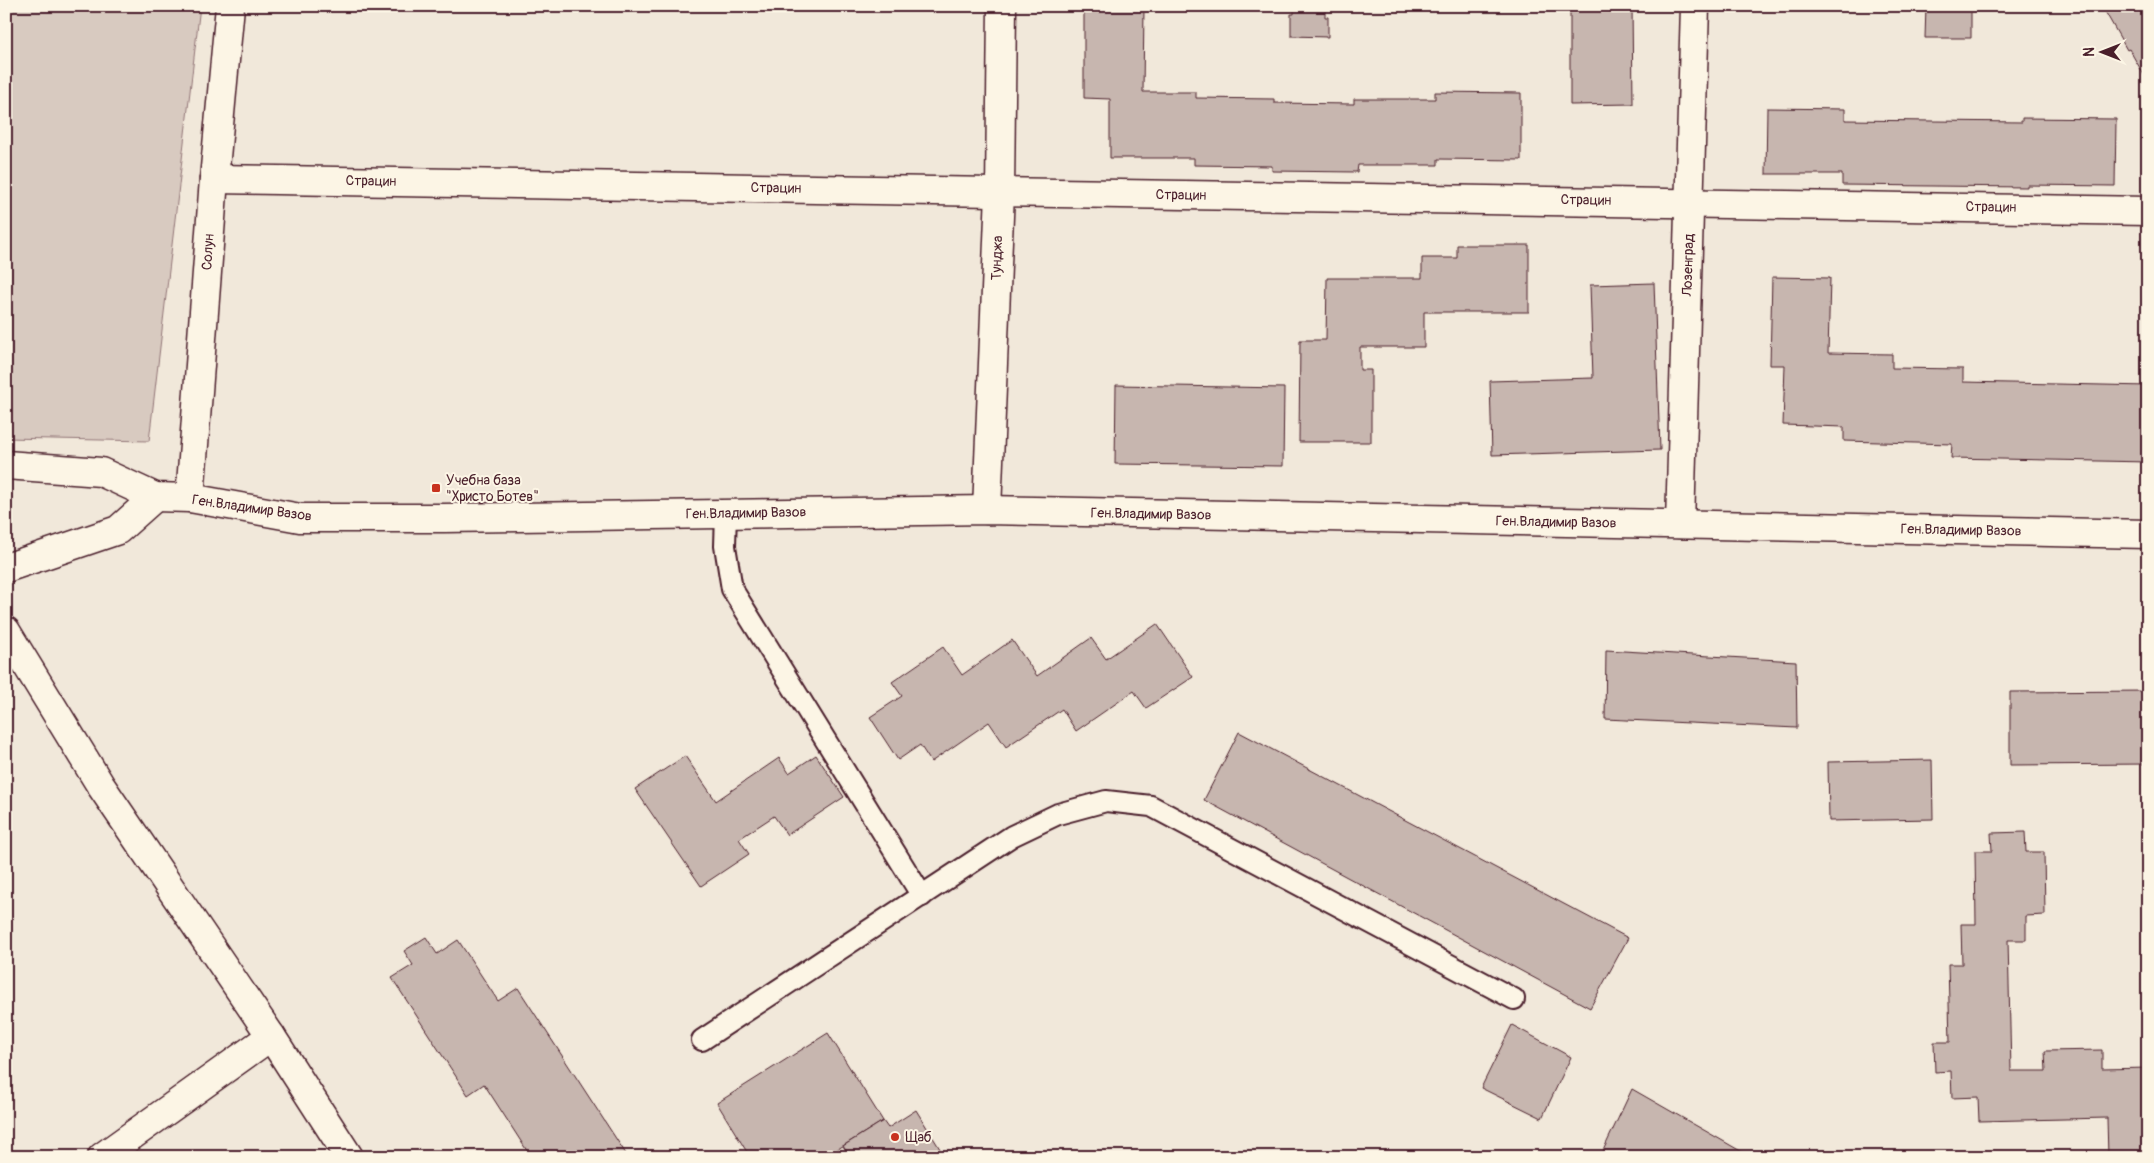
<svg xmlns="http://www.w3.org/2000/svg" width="2154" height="1163" viewBox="0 0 2154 1163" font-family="Pangolin,sans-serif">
<rect width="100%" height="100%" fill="#f1e8da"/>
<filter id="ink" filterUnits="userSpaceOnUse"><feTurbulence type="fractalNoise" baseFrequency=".02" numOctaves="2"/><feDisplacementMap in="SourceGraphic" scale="10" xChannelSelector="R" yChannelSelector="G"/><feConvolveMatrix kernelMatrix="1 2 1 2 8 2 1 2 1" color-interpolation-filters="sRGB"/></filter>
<g filter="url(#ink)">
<polygon fill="#d8cac0" stroke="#917476" points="6,6 200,6 149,441 6,438"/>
<g fill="#c7b6af" stroke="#4a1f2b">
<polygon points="1084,6 1144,6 1143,92 1196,92 1196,98 1274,99 1274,103 1354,104 1354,99 1435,99 1435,92 1521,93 1521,160 1438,159 1438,165 1358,165 1357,172 1272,171 1272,166 1194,165 1194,158 1110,158 1110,99 1084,98"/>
<polygon points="1294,6 1325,6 1325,17 1328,17 1328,37 1291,36 1291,14 1294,14"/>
<polygon points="1570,6 1632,6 1633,104 1570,105"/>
<polygon points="1926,6 1971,6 1971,38 1925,38"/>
<polygon points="2102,6 2148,6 2148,82 2129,49 2127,50"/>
<polygon points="1767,108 1845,109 1845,120 2022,122 2022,118 2116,119 2115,186 2027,185 2027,187 1842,185 1842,174 1766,174"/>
<polygon points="1457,245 1529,245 1529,312 1424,312 1424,347 1360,347 1360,370 1371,370 1371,442 1299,442 1300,340 1326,340 1327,278 1422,278 1422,258 1457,258"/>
<polygon points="1772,277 1830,278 1828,353 1892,354 1892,368 1963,369 1963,382 2148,386 2148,462 1951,458 1952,444 1844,441 1844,427 1783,425 1785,365 1770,365"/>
<polygon points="1654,283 1660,450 1492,455 1490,381 1593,378 1590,285"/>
<polygon points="1116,385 1284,388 1283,466 1115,464"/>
<polygon points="1157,624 1193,677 1146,708 1134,691 1076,731 1062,709 1006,747 989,722 931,762 920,745 898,760 870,717 902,696 892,682 943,647 962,675 1012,640 1037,676 1091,638 1106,659"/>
<polygon points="1606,650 1796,661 1797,728 1605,719"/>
<polygon points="2148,691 2148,764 2010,765 2010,692"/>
<polygon points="1239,732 1628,938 1590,1008 1204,800"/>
<polygon points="816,755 844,797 787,835 774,816 739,839 749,854 701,886 635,789 685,756 716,801 779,758 789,773"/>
<polygon points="1932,760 1933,819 1829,821 1828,762"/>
<polygon points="2025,832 2026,852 2044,852 2045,915 2026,916 2026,940 2008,940 2011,1071 2046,1071 2045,1051 2102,1050 2102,1069 2148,1068 2148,1139 2145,1140 2145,1157 2108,1157 2107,1118 1979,1121 1978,1097 1952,1098 1951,1071 1935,1072 1934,1042 1950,1042 1948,964 1962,964 1961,924 1976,924 1975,851 1992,851 1991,833"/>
<polygon points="426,937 437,954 458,940 498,1001 518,988 628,1157 531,1157 484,1084 468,1095 392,978 413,965 404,951"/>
<polygon points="1512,1025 1571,1057 1542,1118 1481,1088"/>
<polygon points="828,1033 883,1121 825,1157 750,1157 717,1103"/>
<polygon points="1632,1089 1751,1157 1600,1157"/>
<polygon points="916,1110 945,1157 850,1157 843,1146 883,1121 888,1128"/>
</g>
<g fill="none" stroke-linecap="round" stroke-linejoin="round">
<defs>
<g id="service">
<polyline points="726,513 725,546 732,589 922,896"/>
<polyline points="702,1040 1012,836 1058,814 1106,801 1151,806 1514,999"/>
</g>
<g id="minor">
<path d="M214 179C858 190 1503 197 2148 211"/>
<polyline points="190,498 214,179 230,6"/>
<polyline points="987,510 1000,192 1002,6"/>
<polyline points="1680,524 1695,6"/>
<polyline points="6,631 101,786 271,1036 349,1157"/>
<polyline points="102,1157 271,1036"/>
</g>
<g id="tertiary">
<polyline points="6,465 101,472 155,497 190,498 300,518 444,518 987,510 2148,534"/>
<polyline points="6,568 118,530 155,497"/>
</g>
</defs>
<use href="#service" stroke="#4a1f2b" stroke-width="24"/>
<use href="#minor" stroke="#4a1f2b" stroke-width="31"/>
<use href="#tertiary" stroke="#4a1f2b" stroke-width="31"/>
<use href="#service" stroke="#fcf5e5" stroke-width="20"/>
<use href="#minor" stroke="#fcf5e5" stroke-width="28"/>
<use href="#tertiary" stroke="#fcf5e5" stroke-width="28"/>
</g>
</g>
<g fill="#c8321e" stroke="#fcf5e5" stroke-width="2">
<rect x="431" y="483" width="10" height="10" rx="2.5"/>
<circle cx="895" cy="1137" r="5"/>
</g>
<g text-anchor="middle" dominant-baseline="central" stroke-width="4" stroke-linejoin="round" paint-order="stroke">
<g font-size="14" fill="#4a1f2b" stroke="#fcf5e5">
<text transform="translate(371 181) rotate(1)">Страцин</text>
<text transform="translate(776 188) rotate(1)">Страцин</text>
<text transform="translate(1181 195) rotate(1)">Страцин</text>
<text transform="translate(1586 200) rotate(1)">Страцин</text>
<text transform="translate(1991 207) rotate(1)">Страцин</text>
<text transform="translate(208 252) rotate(-86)">Солун</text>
<text transform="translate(997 258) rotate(-88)">Тунджа</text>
<text transform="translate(1688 265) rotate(-88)">Лозенград</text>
<text transform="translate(252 508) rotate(8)">Ген.Владимир Вазов</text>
<text transform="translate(746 513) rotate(-1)">Ген.Владимир Вазов</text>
<text transform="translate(1151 514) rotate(1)">Ген.Владимир Вазов</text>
<text transform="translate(1556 522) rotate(1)">Ген.Владимир Вазов</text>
<text transform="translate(1961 530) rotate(1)">Ген.Владимир Вазов</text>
</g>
<g font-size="14" fill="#4a1f2b" stroke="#fcf5e5" text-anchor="start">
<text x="446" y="480">Учебна база<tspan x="446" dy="16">"Христо Ботев"</tspan></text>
<text x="905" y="1137">Щаб</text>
</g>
</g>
<rect width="2154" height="1163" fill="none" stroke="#fcf5e5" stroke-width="25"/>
<rect x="12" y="12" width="2129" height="1138" fill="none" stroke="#4a1f2b" stroke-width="2" filter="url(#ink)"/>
<g transform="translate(2102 52) rotate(270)" stroke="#fcf5e5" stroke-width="4" paint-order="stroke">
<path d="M0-4L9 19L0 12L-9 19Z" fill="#4a1f2b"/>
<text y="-8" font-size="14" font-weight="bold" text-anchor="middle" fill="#4a1f2b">N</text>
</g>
</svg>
